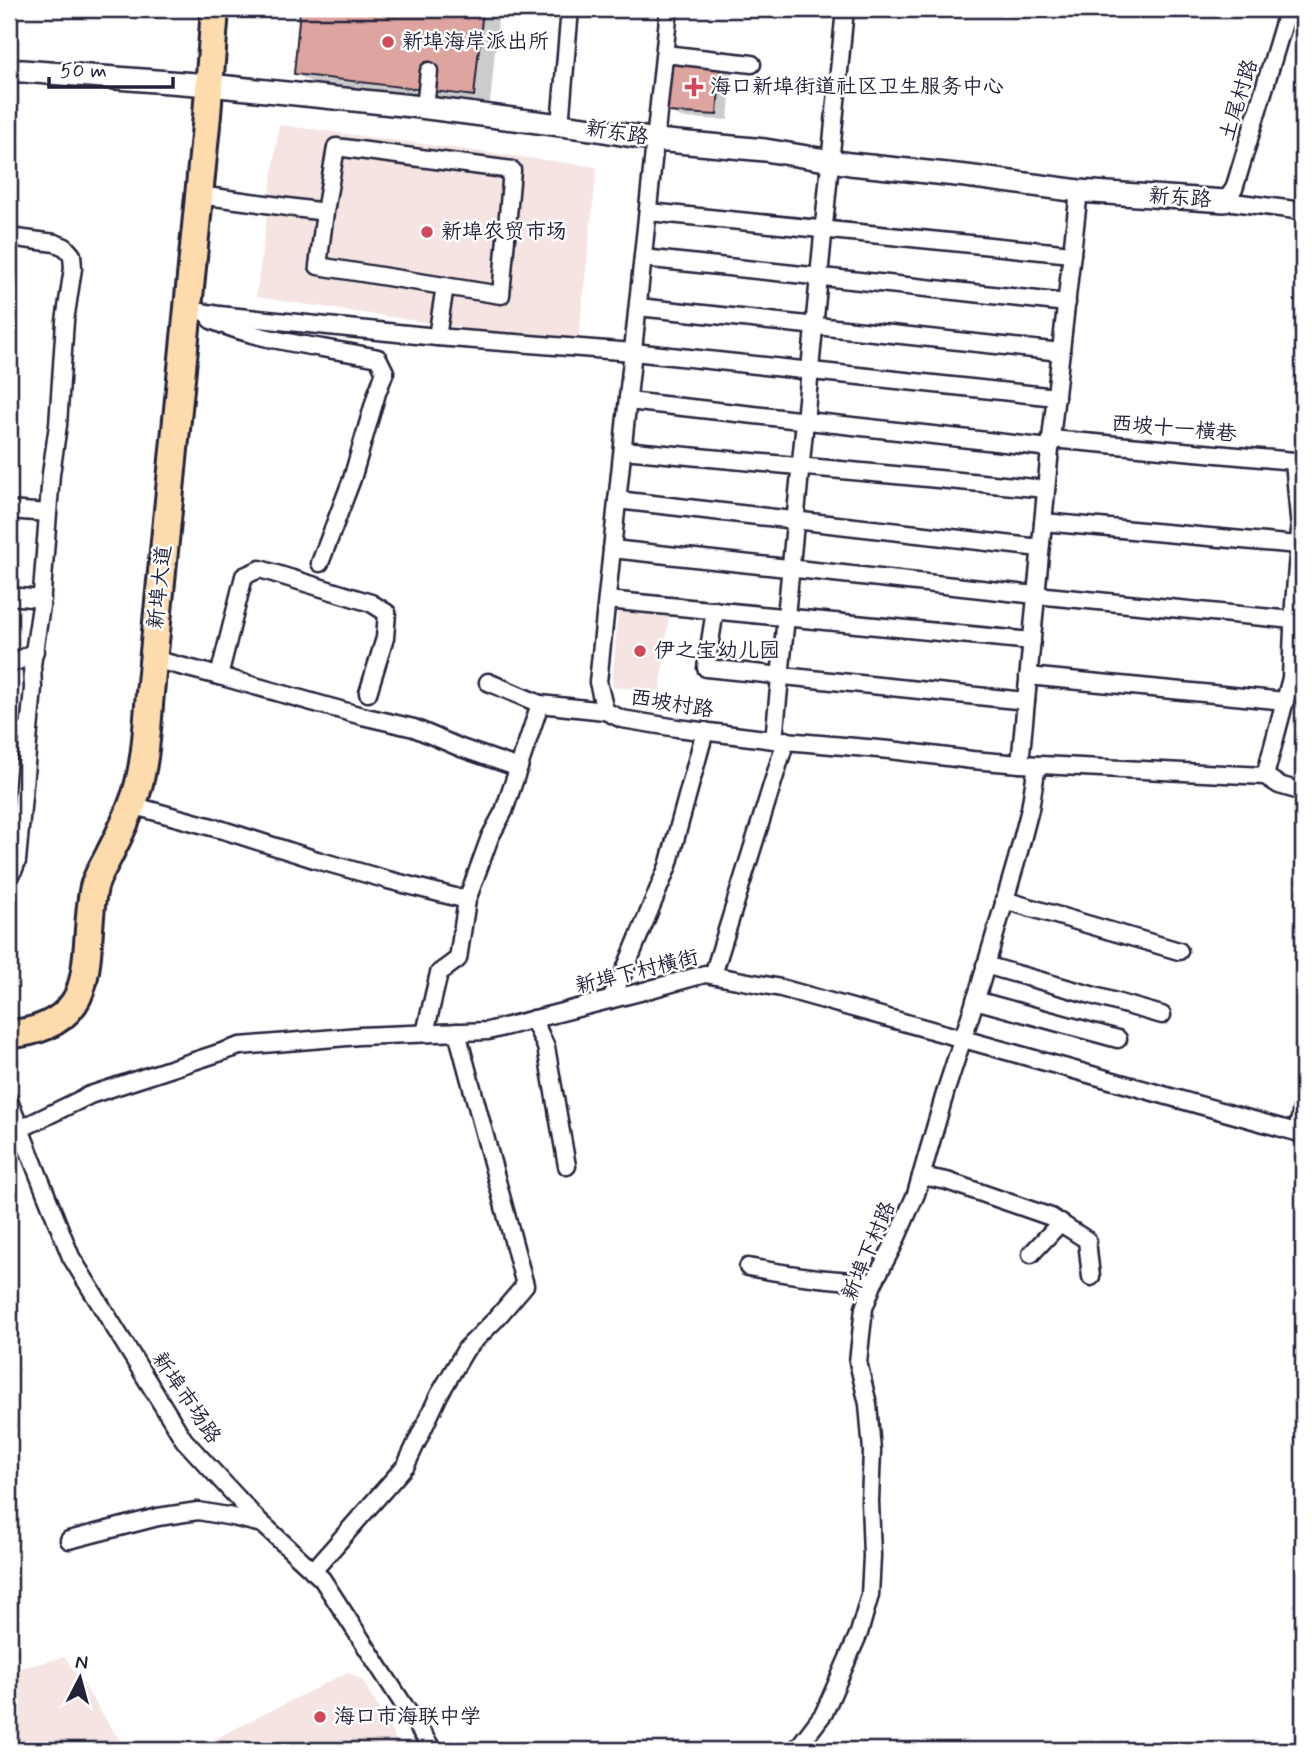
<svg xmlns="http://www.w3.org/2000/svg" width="1312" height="1759" viewBox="0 0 1312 1759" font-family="Mynerve,'LXGW WenKai TC',sans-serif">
<rect width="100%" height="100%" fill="#fff"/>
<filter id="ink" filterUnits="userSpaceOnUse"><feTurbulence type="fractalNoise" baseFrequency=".0143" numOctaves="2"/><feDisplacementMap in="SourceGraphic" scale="14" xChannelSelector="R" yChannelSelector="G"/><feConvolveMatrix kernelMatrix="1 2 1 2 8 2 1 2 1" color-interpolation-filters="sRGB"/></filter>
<g filter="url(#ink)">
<g fill="#f5e4e2">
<polygon points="279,125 597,167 578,345 256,297"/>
<polygon points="618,612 669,615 660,691 612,687"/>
<polygon points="65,1657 126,1750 9,1750 9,1671"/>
<polygon points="348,1672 363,1681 402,1750 193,1750"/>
</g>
<g fill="#0003">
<polygon points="302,9 499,9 490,104 312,83 296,74"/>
<polygon points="720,63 732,70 728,120 681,118 669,111"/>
</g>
<g fill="#dea49f" stroke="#22223b" stroke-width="2">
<polygon points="300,9 483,9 474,96 294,74"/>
<polygon points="672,57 721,61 717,115 667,112"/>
</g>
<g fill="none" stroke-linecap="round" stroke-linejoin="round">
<defs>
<g id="minor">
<polyline points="669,9 598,682 605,711 622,719 677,728 774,740 890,750 972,760 1020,764 1265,776"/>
<polyline points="1288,9 1238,176 1234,189 1225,201 1303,211"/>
<polyline points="665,54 752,64"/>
<polyline points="425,108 429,71"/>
<polyline points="560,125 570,9"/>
<polyline points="199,195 325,212 336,147 512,170 501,295 318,266 325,212"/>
<polyline points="649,212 1072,254"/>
<polyline points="9,237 55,243 65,247 72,255 73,268 65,321 58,425 51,474 41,606 32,665 33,688 17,861 14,869 9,876"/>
<polyline points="643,258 1067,303"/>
<polyline points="638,307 1061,352"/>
<polyline points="187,309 219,315 437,337 633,352 1056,397"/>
<path d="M211 320C264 343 322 346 378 358L385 372 377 393 352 479 320 563"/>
<polyline points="437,337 445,286"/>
<polyline points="628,401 1050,448"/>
<polyline points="1051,439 1294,461 1300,530 1294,604 1291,678 1265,776"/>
<polyline points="623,450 1046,489"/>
<polyline points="617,500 1040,548"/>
<polyline points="9,510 48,513"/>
<polyline points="1043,522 1298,545"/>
<polyline points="612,549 1036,595 1293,620"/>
<polyline points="9,596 42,599"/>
<polyline points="607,600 1032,641"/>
<polyline points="715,610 706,668 1026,701"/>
<polyline points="153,659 219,676 244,576 260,569 371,603 387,613 385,638 368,693"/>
<polyline points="9,664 18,661 35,651"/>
<polyline points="219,676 362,716 414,728 461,748 519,768"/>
<polyline points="1028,676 1285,701"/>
<polyline points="488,682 540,704"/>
<polyline points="9,730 28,732"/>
<polyline points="774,740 845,9"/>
<polyline points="1020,764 1051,439 1079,191"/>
<polyline points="1265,776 1279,785 1303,792"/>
<polyline points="131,805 223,830 317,860 388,880 467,900"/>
<polyline points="1004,900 1179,951"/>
<polyline points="985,965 1162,1015"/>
<polyline points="713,975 786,740"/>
<polyline points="610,1000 624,972 668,866 705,731"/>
<polyline points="975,1000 1118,1039"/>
<polyline points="533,1019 546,1047 567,1166"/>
<polyline points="425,1033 439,973 458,959 467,900 490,837 504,811 540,704 605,711"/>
<polyline points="9,1101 71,1257 184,1440 255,1517 322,1579 433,1750"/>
<polyline points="20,1129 90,1095 240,1046 359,1036 488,1031 640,992 705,974 781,988 1303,1134"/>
<polyline points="1297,1132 1303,1104"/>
<polyline points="921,1176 947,1181 1051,1217 1087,1240 1091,1277"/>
<polyline points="1031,1254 1061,1222"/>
<path d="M748 1267C790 1275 831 1281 874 1282"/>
<polyline points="69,1540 158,1517 198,1511 233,1517 262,1524"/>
<polyline points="313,1571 406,1465 439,1395 466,1349 496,1319 525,1285 457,1032"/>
<polyline points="796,1750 824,1713 859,1633 870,1595 872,1556 870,1501 872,1451 868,1404 858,1362 864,1308 874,1282 893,1246 916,1194 946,1090 979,989 1017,859 1030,809 1037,765"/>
</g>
<polyline id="tertiary" points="9,70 209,85 412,106 592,129 656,140 765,150 850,164 966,176 1079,191 1225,201"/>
<path id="primary" d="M9 1034C33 1033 60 1024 74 1003 92 977 86 919 94 887 97 875 105 864 110 853 120 834 129 814 136 794 146 762 147 726 150 693L207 115 215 9"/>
</defs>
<use href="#minor" stroke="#22223b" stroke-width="21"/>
<use href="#tertiary" stroke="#22223b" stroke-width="26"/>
<use href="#primary" stroke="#22223b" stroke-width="32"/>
<use href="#minor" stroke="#fff" stroke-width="16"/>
<use href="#tertiary" stroke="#fff" stroke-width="21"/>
<use href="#primary" stroke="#fddbac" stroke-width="26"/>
</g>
</g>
<g fill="#d1495b" stroke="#fff" stroke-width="2.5">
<circle cx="388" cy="42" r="7"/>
<path d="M690.5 76.5h7v7h7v7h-7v7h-7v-7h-7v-7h7z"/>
<circle cx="427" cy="232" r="7"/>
<circle cx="640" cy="651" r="7"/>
<circle cx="320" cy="1717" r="7"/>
</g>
<g text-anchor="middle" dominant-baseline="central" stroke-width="5" stroke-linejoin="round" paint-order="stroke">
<g font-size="21" fill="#22223b" stroke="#fff" text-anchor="start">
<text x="402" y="42">新埠海岸派出所</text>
<text x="710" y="87">海口新埠街道社区卫生服务中心</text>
<text x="441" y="232">新埠农贸市场</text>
<text x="654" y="651">伊之宝幼儿园</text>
<text x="334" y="1717">海口市海联中学</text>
</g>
<g font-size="21" fill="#22223b" stroke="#fff">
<text transform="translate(1239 100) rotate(-73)">土尾村路</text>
<text transform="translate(617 133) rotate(9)">新东路</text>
<text transform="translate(1180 198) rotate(4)">新东路</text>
<text transform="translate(1174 429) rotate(5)">西坡十一横巷</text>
<text transform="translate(160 587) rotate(-84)">新埠大道</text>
<text transform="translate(672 704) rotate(9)">西坡村路</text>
<text transform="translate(637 972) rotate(-14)">新埠下村横街</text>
<text transform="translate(869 1251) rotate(-67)">新埠下村路</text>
<text transform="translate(186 1398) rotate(56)">新埠市场路</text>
</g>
</g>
<rect width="1312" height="1759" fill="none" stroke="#fff" stroke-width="35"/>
<rect x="18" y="18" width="1277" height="1724" fill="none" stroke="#22223b" stroke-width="2.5" filter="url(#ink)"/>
<g transform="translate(80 1678) rotate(6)" stroke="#ffffff" stroke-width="5" paint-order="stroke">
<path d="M0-5L12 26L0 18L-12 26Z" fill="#22223b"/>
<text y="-10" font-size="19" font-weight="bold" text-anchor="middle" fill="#22223b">N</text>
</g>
<path d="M49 77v10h124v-10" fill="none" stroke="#22223b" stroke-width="3.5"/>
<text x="60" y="77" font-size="21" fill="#22223b" stroke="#ffffff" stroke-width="5" paint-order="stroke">50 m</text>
</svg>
